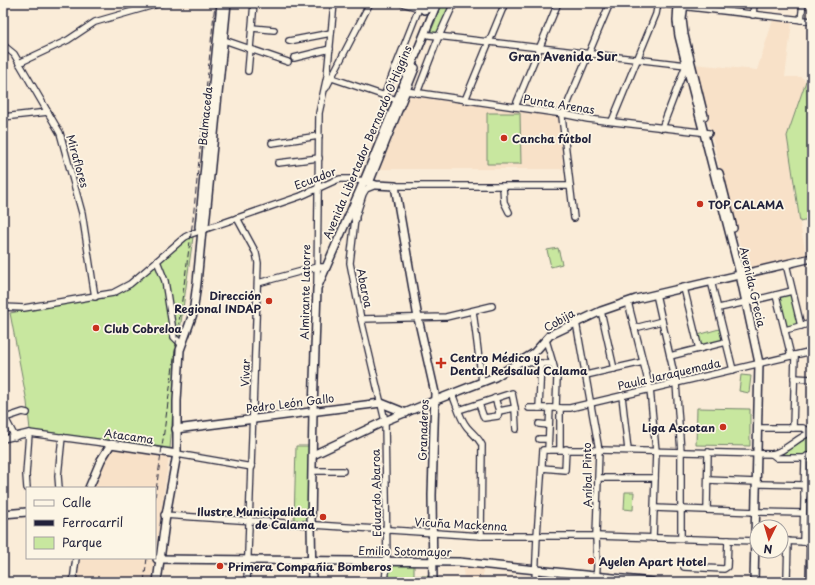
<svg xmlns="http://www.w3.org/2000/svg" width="815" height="585" viewBox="0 0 815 585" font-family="'Playpen Sans',sans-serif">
<rect width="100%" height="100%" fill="#faecd8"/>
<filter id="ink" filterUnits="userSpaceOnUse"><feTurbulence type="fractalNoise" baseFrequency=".025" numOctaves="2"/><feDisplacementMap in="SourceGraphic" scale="8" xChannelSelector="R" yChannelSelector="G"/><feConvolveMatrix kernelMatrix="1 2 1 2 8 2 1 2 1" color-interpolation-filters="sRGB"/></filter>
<g filter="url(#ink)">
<g fill="#f8e1c8">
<polygon points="773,20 792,22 785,77 801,77 806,81 787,136 796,203 806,255 748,269 746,268 693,64 757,70"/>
<polygon points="408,96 560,116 563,169 378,169"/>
<polygon points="116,447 169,457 155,556 155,488 92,488 104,462"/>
<polygon points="80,558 155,558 151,582 77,582"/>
<polygon points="463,568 483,569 483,582 464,582"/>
</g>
<g fill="#c8e79f" stroke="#75846d">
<polygon points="443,3 454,3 439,36 432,34 431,31"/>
<polygon points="806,81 812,81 812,219 800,222 787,136"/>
<polygon points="487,113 520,113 521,164 487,164"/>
<polygon points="193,237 178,344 170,449 30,430 27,402 10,313 115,294 135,282 155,266 188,238"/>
<polygon points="558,248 562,264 551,267 547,250"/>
<polygon points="792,294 800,324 787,328 779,297"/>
<polygon points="719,329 723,341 701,346 698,335"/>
<polygon points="741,375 751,376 749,393 739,391"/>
<polygon points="697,408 750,409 750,446 696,445"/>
<polygon points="812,435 812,456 780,457 780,453 784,453 808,437"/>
<polygon points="296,446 311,446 310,524 294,523"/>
<polygon points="625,492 634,492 633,510 624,509"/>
<polygon points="391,563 414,564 414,576 430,576 431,582 387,582 389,565"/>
</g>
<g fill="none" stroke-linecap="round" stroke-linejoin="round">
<defs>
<g id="minor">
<polyline points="402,3 422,9"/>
<polyline points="654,3 812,21"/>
<polyline points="753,15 754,3"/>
<polyline points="801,20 803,3"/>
<polyline points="252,28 274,30"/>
<polyline points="429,35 686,65 688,66"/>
<polyline points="224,40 288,62"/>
<polyline points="289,41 331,33"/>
<polyline points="3,45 14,54 60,133 82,213 95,297"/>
<polyline points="294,58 330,49"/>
<polyline points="19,63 68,40 95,22 161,3"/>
<polyline points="248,71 254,3"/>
<polyline points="329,77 397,100"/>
<polyline points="326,88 370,3"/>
<polyline points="406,91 563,114 588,119 709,133"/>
<polyline points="417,93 439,36 454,3"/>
<polyline points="384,96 421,3"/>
<polyline points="465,100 505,3"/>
<polyline points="515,107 558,3"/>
<polyline points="3,117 48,112"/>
<polyline points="612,121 656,14 658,3"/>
<polyline points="662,128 686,65"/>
<polyline points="272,143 319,136"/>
<polyline points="278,163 319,158"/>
<polyline points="376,185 366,189 363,194 355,219 350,263 361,319 385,421 387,562 385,582"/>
<polyline points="395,186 570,186"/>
<polyline points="503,187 504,202 509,212"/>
<polyline points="237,218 256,253 258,263 247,582"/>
<polyline points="574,218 562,117 610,3"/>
<polyline points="157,261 165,281 174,337 182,345"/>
<polyline points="786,264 801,326"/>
<polyline points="711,281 733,370"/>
<polyline points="258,283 317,267 326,267"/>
<polyline points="317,286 319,113 327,76 334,3"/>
<polyline points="684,288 699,349"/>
<polyline points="656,294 676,383 681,452 681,538"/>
<polyline points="776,295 791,356"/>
<polyline points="751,301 792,291"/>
<polyline points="628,302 650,389 656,451 653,538"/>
<polyline points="3,307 24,308 113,293 130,284 185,237 191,234 301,196 334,181 340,179 351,179 364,181"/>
<polyline points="719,308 746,302"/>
<polyline points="473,311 482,382"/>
<polyline points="601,311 614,369"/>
<polyline points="361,319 446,317 492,306"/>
<polyline points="576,322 599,450 596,536 597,566 596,582"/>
<polyline points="635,328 662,321"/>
<polyline points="785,330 812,323"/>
<polyline points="546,340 557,377 556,408"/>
<polyline points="670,356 726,342"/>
<polyline points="521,362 553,364"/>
<polyline points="586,375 643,362"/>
<polyline points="794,378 812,379"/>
<path d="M452 394C457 405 459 417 467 427 472 433 478 437 482 445L481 536"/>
<polyline points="622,396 628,450"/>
<polyline points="495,398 499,411"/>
<polyline points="479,404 484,418 498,416 499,411 515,408"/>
<polyline points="529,408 570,408 812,351"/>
<polyline points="539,408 541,363"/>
<polyline points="459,410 512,393 515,408 516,429"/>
<polyline points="539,424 549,425"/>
<polyline points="762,428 803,428 811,432"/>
<polyline points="793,428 795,355"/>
<polyline points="15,437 5,418 23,412 27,413"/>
<polyline points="3,439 29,433 111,444"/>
<polyline points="539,439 548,439"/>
<polyline points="560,449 560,408"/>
<polyline points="548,450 550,408"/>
<polyline points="177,454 252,467"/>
<polyline points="772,454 777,458 805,458 807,456 812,456"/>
<polyline points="542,468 565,470 566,449"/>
<polyline points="312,471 343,471"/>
<polyline points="599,478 655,478"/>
<polyline points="708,480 756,482"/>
<polyline points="761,484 804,485"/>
<polyline points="27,488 26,475 29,433"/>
<polyline points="59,488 58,476 62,437"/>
<polyline points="804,494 812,494"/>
<polyline points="654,508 756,512"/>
<polyline points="707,510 708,452"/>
<polyline points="760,512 803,513"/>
<polyline points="164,515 481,536 596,536 757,541"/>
<polyline points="781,541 805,542"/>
<polyline points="803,542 805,458"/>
<polyline points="684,567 724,569 727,567 728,540"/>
<polyline points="787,578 788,541"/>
<polyline points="809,579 810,542"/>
<polyline points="73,582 76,558"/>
<path d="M535 582 537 536 543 450H599L772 454C787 451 797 437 812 432"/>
</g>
<g id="major">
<polyline points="678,3 677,21 679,36 739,270 759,363 754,582"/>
<polyline points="684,3 682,19 684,35 704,116"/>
<polyline points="424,10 433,7 436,4"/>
<polyline points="719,173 733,228"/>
<polyline points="364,181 376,185 395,186 418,318 435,393 432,495 433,582"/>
<polyline points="369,183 415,68"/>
<polyline points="353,207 355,219"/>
<polyline points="202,230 199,227 221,3"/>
<polyline points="744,270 750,296"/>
<polyline points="176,429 381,403 406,413"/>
<polyline points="313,455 385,421 436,400 495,377 534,353 550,335 601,311 636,299 812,258"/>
<polyline points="89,488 101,460 111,444 177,454"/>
<polyline points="3,514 27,512"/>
<polyline points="157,559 459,562 652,582"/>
<polyline points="157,582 166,515 177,454 177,401 180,350 193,314 197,283 202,230 205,226 227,3"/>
<polyline points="312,582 311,525 313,411 317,288 364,181 437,3"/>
</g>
</defs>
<use href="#minor" stroke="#22223b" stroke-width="8"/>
<use href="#major" stroke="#22223b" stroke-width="10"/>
<use href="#minor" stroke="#fcf5e5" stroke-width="5.5"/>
<use href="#major" stroke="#fcf5e5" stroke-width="7"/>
<g stroke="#22223b" stroke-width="1" stroke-dasharray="6 3" stroke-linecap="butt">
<polyline points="155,498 193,219 215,3"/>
<polyline points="144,582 147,558"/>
</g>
</g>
</g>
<g fill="#c8321e" stroke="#fcf5e5" stroke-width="1.5">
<circle cx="504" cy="138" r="4"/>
<circle cx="700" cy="204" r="4"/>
<circle cx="269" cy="301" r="4"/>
<circle cx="96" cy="328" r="4"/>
<path d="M439 357h4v4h4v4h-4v4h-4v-4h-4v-4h4z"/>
<circle cx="723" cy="427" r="4"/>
<circle cx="323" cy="517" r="4"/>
<circle cx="591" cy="561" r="4"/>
<circle cx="220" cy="566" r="4"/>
</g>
<g text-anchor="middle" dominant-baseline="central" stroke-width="3.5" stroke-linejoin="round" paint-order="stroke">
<g font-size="11" fill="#22223b" stroke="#fcf5e5">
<text transform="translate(559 104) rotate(9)">Punta Arenas</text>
<text transform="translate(205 116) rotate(-84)">Balmaceda</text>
<text transform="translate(367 142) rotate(-67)">Avenida Libertador Bernardo O'Higgins</text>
<text transform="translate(78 161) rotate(74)">Miraflores</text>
<text transform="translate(315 178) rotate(-21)">Ecuador</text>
<text transform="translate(753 287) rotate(77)">Avenida Grecia</text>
<text transform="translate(365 288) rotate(78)">Abaroa</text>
<text transform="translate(305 292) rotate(-89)">Almirante Latorre</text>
<text transform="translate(559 320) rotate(-30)">Cobija</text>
<text transform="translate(245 373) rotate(-88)">Vivar</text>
<text transform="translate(669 374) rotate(-13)">Paula Jaraquemada</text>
<text transform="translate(290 403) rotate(-7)">Pedro León Gallo</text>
<text transform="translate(423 430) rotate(-88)">Granaderos</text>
<text transform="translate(129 436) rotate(8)">Atacama</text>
<text transform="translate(587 475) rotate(-91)">Aníbal Pinto</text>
<text transform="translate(376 493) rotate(-91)">Eduardo Abaroa</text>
<text transform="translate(461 524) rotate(3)">Vicuña Mackenna</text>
<text transform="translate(405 551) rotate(1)">Emilio Sotomayor</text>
</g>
<g font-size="11" font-weight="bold" fill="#22223b" stroke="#fcf5e5" text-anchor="start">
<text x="512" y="138">Cancha fútbol</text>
<text x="708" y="204">TOP CALAMA</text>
<text x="261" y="295" text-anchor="end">Dirección<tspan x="261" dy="13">Regional INDAP</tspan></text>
<text x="104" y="328">Club Cobreloa</text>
<text x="450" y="357">Centro Médico y<tspan x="450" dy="13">Dental Redsalud Calama</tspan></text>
<text x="715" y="427" text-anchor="end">Liga Ascotan</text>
<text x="315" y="511" text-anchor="end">Ilustre Municipalidad<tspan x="315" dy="13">de Calama</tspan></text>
<text x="599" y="561">Ayelen Apart Hotel</text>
<text x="228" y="566">Primera Compañia Bomberos</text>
</g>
<g font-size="12" font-weight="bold" fill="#22223b" stroke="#fcf5e5">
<text x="563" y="56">Gran Avenida Sur</text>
</g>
</g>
<rect width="815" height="585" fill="none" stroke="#fcf5e5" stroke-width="16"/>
<rect x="8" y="8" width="799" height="569" fill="none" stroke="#22223b" stroke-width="1.5" filter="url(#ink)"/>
<rect x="26" y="487" width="130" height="72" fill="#fcf5e5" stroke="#a5a1a1"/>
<rect x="34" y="500" width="20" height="6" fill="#fcf5e5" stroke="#a5a1a1"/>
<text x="62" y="507" font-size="12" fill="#22223b">Calle</text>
<rect x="34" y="520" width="20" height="6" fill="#22223b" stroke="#a5a1a1"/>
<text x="62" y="527" font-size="12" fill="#22223b">Ferrocarril</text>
<rect x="34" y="537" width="20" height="12" fill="#c8e79f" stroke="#a5a1a1"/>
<text x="62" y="547" font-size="12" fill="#22223b">Parque</text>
<g transform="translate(769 539) rotate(185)"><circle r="19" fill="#fcf5e5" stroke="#a5a1a1"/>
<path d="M0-3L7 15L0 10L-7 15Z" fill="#c8321e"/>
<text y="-6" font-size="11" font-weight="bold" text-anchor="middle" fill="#22223b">N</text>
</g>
</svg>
